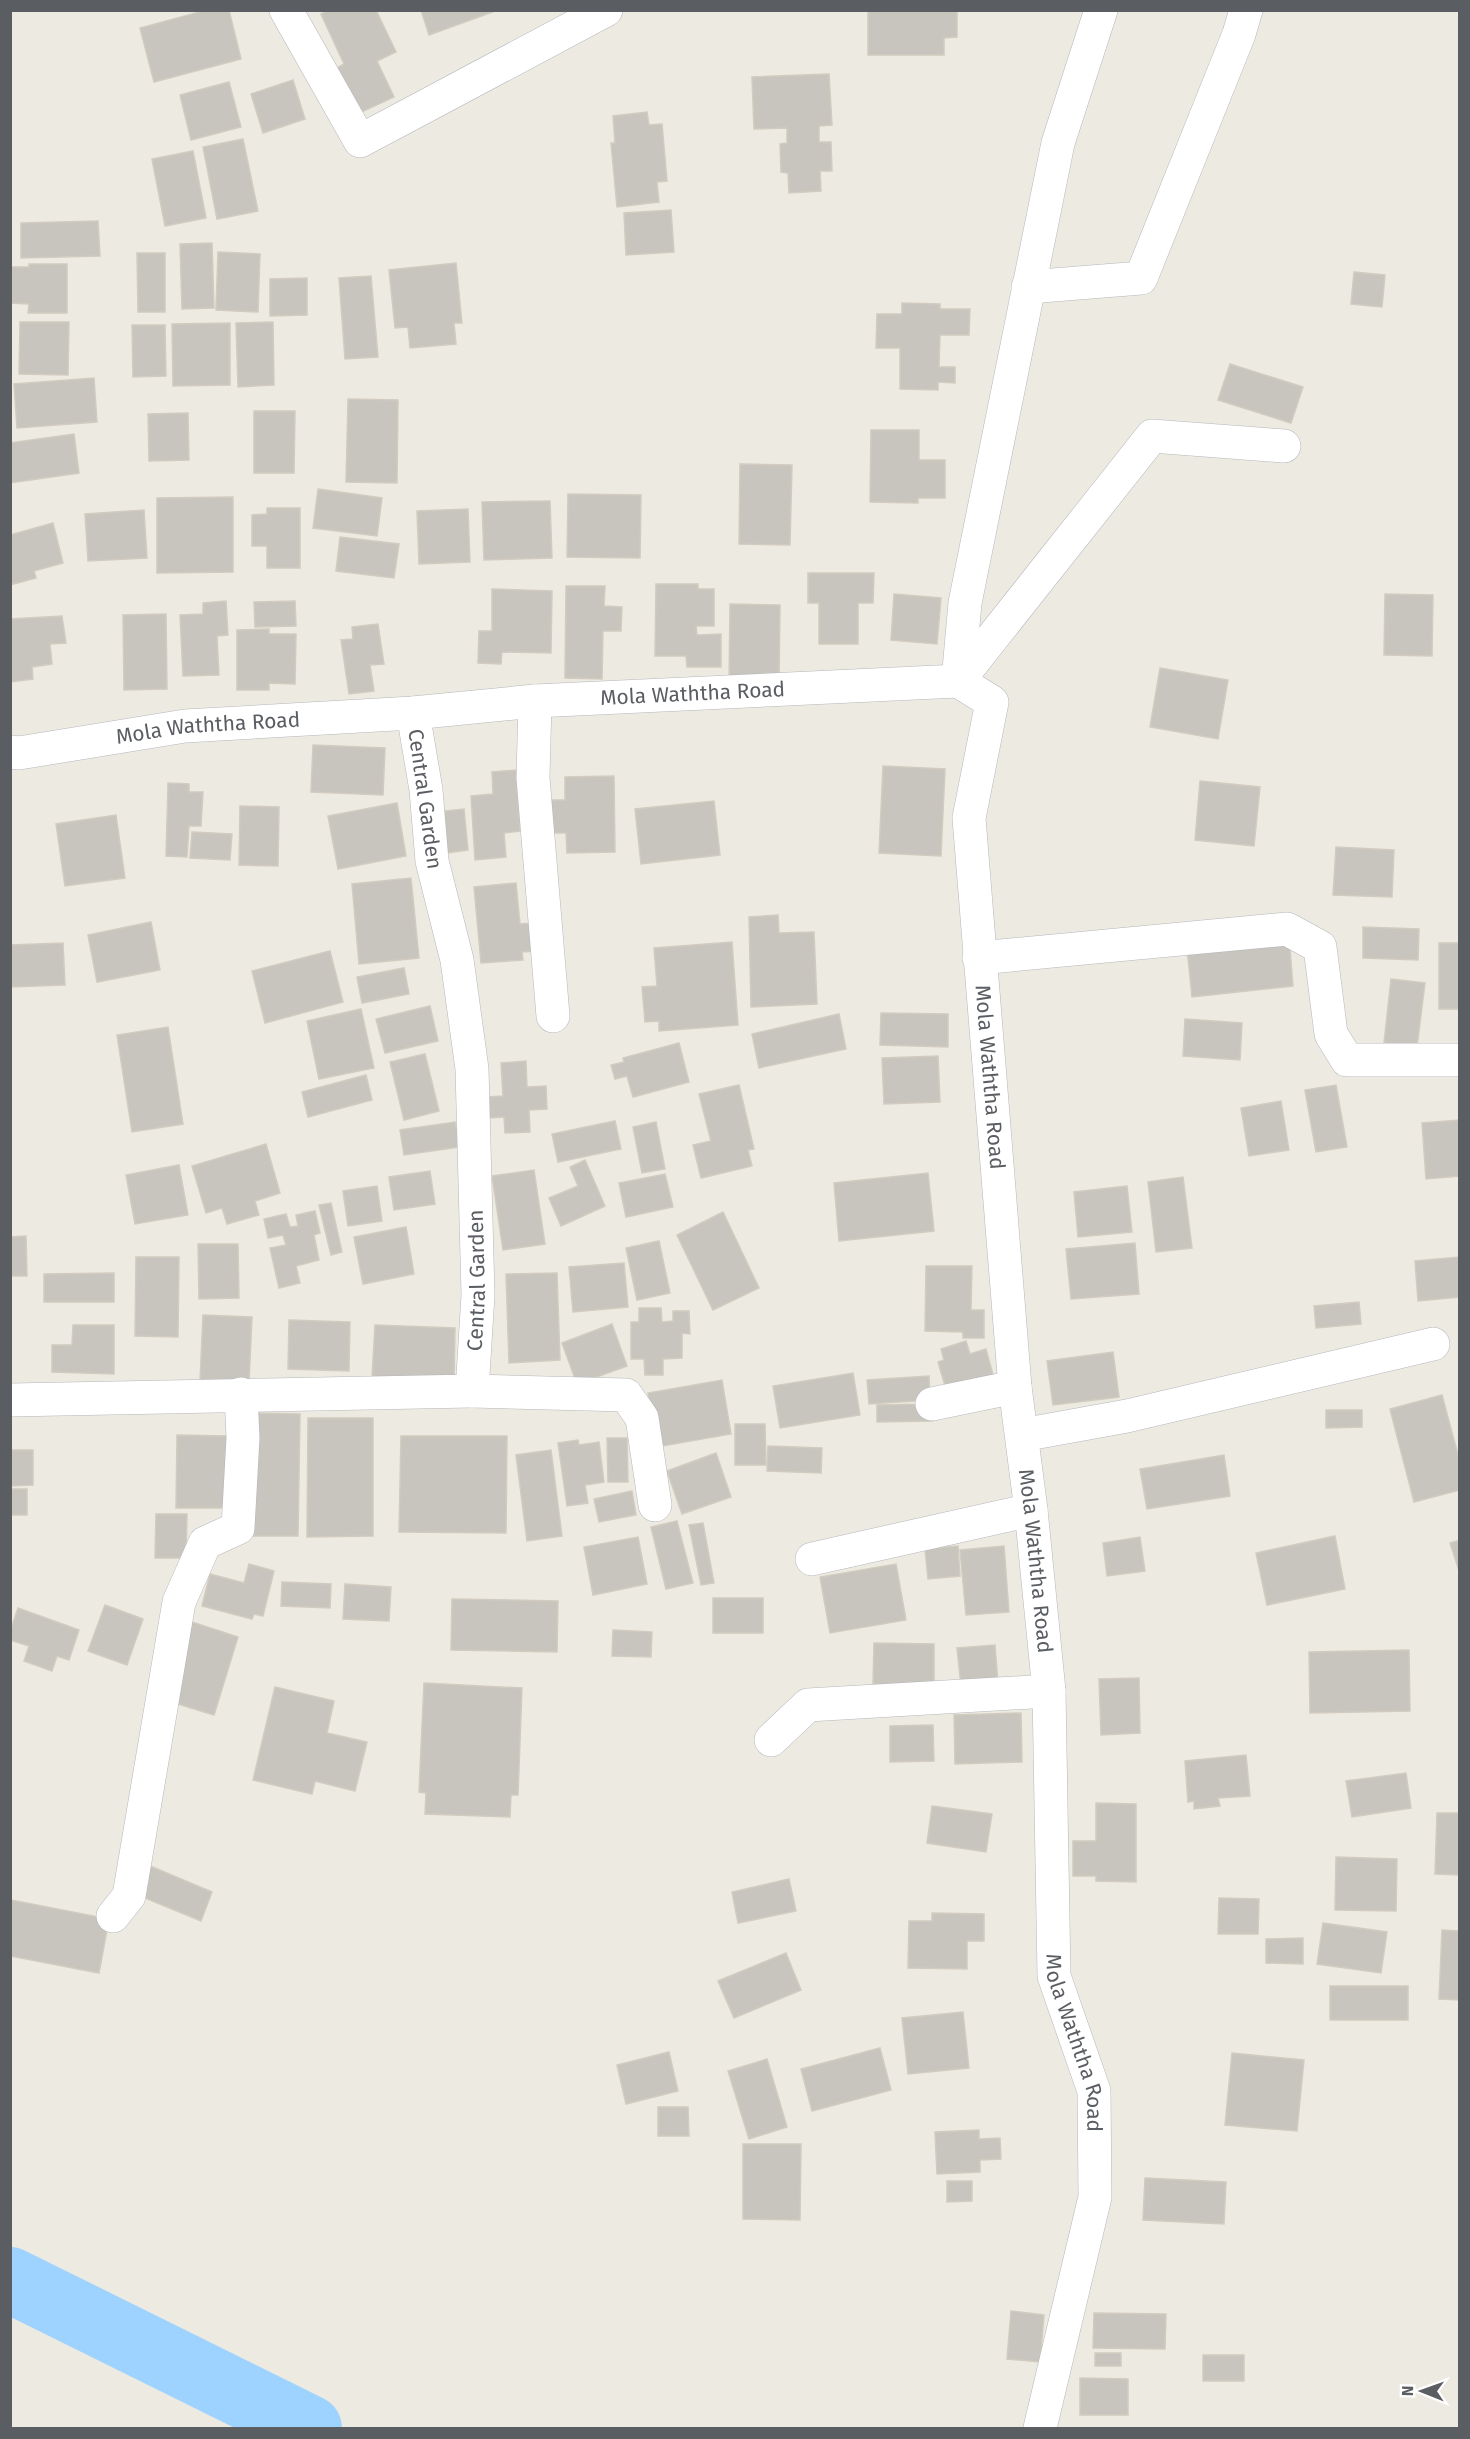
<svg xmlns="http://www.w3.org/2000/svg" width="1470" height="2439" viewBox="0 0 1470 2439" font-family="'Fira Sans',sans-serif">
<rect width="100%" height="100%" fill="#edeae1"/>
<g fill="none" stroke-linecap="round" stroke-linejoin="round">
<polyline stroke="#9fd3ff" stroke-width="66" points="10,2280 309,2428"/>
</g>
<g fill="#c8c4be" stroke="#d1ccbf" stroke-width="1.5">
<polygon points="207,10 229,10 241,59 154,82 140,28"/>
<polygon points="329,10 376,10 396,52 377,61 394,97 355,115 333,70 344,64 321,14"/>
<polygon points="421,10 498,10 429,35"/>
<polygon points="868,10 957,10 957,37 944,38 944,55 868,55"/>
<polygon points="829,74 832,125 819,126 819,142 831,142 832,171 820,171 821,191 789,193 788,173 781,172 780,144 787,143 787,128 754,129 752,77"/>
<polygon points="293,80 305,119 263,133 251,94"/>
<polygon points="229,82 241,127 191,140 180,95"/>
<polygon points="647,112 649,125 662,124 667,181 657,182 659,202 617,207 611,143 615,143 613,116"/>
<polygon points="243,139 258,211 217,219 203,147"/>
<polygon points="193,151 206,218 165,226 152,159"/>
<polygon points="671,210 674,252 626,255 624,213"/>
<polygon points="98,221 100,256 21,258 21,223"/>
<polygon points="212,243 214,308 182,309 180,244"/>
<polygon points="218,252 260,254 258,312 216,310"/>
<polygon points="137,253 165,253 165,312 138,312"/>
<polygon points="456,263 462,323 454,323 456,344 410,348 408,327 395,328 389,270"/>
<polygon points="29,264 67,264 67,313 28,313 29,304 10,303 10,267 29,267"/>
<polygon points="1354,272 1385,275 1382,307 1351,304"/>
<polygon points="371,276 378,357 345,359 339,278"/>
<polygon points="307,278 307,315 270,316 270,279"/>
<polygon points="902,303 940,304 940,309 970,309 969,335 940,335 939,367 955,367 955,383 938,382 938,390 900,389 900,348 876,348 877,314 902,314"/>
<polygon points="20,322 69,322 68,375 19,374"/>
<polygon points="273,322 274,385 238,387 236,323"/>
<polygon points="230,323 230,385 173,386 172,324"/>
<polygon points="132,325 165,325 166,376 133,377"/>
<polygon points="1230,364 1303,387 1291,423 1218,400"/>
<polygon points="94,378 97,422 17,428 14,384"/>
<polygon points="348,399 398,400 397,483 346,482"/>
<polygon points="254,411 295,411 294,473 254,473"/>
<polygon points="188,413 189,460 149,461 148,414"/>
<polygon points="871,430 919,430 919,460 945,460 945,498 918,498 918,503 870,502"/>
<polygon points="74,434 79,473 10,483 10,443"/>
<polygon points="740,464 792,465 790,545 739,544"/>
<polygon points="318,489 382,498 377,536 313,528"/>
<polygon points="568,494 641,495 640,558 567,557"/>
<polygon points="233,497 233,572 157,573 157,498"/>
<polygon points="550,501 552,558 484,560 482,502"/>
<polygon points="267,508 300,508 300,568 267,568 267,546 252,546 252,515 267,514"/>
<polygon points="468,509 470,562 419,564 417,511"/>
<polygon points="144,510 147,558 88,561 85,514"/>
<polygon points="53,523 63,563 34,571 36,578 10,585 10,535"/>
<polygon points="340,537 399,544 394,578 336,571"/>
<polygon points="808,573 874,573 873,603 858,603 858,644 819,644 819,603 808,603"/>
<polygon points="656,584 698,584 698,589 714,589 714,626 696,626 697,635 721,634 721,667 687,667 686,656 655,656"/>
<polygon points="566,586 605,586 604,606 622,607 621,631 603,631 602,679 565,678"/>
<polygon points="492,589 552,591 551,653 502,652 501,664 478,663 479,631 492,631"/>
<polygon points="894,594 941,598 937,644 891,640"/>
<polygon points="1385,594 1433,595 1432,656 1384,655"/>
<polygon points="226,601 228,635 217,636 219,675 183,676 180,615 203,614 203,603"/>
<polygon points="295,601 296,626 255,627 254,602"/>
<polygon points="730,604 780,605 779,686 729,685"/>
<polygon points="166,614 167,689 124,690 123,615"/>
<polygon points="62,616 66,643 50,644 52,664 32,667 33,679 10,682 10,619"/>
<polygon points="378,624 384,664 370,665 374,691 349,694 341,640 353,639 352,627"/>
<polygon points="269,629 269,634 296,634 295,684 269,683 269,690 237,690 237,630"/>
<polygon points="1160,668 1228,680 1218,739 1150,727"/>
<polygon points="313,745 385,748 383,795 311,792"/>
<polygon points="883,766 945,769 941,856 879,853"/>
<polygon points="516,770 520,831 504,833 506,857 475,860 471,796 493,794 492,772"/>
<polygon points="614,776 615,852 567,853 566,833 546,833 545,800 565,800 565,777"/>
<polygon points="1200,781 1260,787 1254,846 1195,840"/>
<polygon points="168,783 189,784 189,792 203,792 201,826 189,826 187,857 166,856"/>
<polygon points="714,801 720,855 641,864 635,809"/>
<polygon points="397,803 406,856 338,869 328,816"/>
<polygon points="240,806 279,807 278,866 239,865"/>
<polygon points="464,809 468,850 440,854 436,812"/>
<polygon points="116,815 125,878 65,886 56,824"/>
<polygon points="192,832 232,834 230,860 190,858"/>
<polygon points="1336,847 1394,850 1392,897 1333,895"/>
<polygon points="411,878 419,958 359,964 352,884"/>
<polygon points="516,883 520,924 533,923 535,951 522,952 523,960 481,963 474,887"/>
<polygon points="778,915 779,933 814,932 817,1004 751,1007 749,917"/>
<polygon points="151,922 160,970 97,982 88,935"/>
<polygon points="1363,927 1419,929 1418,960 1363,958"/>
<polygon points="1289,937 1293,986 1192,997 1187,948"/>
<polygon points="732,942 738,1025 659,1031 659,1021 645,1022 642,987 657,986 654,948"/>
<polygon points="63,943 65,985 10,987 10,945"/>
<rect x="1439" y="943" width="21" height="66"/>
<polygon points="330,951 343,1002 265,1023 252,971"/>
<polygon points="404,968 409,994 362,1003 357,977"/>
<polygon points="1391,979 1425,983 1417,1047 1384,1043"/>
<polygon points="430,1006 438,1041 385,1053 376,1019"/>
<polygon points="361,1009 374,1068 319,1079 307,1021"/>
<polygon points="881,1013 948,1014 948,1047 880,1045"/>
<polygon points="839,1014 846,1049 759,1068 752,1034"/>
<polygon points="1185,1019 1242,1023 1240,1060 1183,1056"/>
<polygon points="168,1027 183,1124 132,1132 117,1035"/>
<polygon points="679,1043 689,1082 633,1097 627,1076 615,1079 611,1065 624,1062 623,1058"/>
<polygon points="425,1054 439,1111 404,1120 390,1062"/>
<polygon points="938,1056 940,1102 884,1104 882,1058"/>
<polygon points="526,1061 527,1087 546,1086 547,1109 529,1110 530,1132 505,1133 504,1117 489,1118 488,1097 503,1096 501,1063"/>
<polygon points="366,1075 372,1100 308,1117 302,1092"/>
<polygon points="739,1085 754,1149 748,1150 752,1166 701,1178 693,1145 711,1141 699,1094"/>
<polygon points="1336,1085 1347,1147 1316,1152 1305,1090"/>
<polygon points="1281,1101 1289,1150 1249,1156 1241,1108"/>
<polygon points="1460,1120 1460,1176 1426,1179 1422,1123"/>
<polygon points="615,1121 621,1149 558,1162 552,1134"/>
<polygon points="455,1122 459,1147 404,1155 400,1130"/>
<polygon points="656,1122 665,1169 642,1173 633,1127"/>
<polygon points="266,1144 280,1193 255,1201 259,1215 227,1224 222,1208 206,1213 192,1166"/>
<polygon points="585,1160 605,1206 561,1226 549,1198 578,1186 570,1167"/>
<polygon points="179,1165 188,1215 135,1224 126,1175"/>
<polygon points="534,1170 545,1244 503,1250 492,1176"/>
<polygon points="430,1171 435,1204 394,1210 389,1177"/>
<polygon points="928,1173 934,1231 839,1241 834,1183"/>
<polygon points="665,1174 673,1207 626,1217 619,1183"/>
<polygon points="1183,1177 1192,1248 1156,1252 1148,1182"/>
<polygon points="377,1186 382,1221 348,1226 343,1191"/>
<polygon points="1127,1186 1132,1232 1078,1237 1074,1192"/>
<polygon points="331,1203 342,1252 331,1255 319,1205"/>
<polygon points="315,1211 320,1233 314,1235 319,1260 296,1266 300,1283 279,1288 270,1248 286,1245 283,1235 268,1238 264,1219 286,1214 290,1227 298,1226 296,1215"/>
<polygon points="723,1212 759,1288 713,1310 677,1235"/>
<polygon points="406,1227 414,1274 363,1284 354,1237"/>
<polygon points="26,1236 27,1276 10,1276 10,1237"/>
<polygon points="659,1241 670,1293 637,1300 626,1248"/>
<polygon points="1135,1243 1139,1294 1071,1299 1066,1249"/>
<polygon points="198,1244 238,1244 239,1298 199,1299"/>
<polygon points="136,1257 179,1257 178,1337 135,1336"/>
<polygon points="1460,1257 1460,1297 1418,1301 1415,1261"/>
<polygon points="624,1263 628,1307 573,1312 569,1267"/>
<polygon points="926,1266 972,1266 971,1310 984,1310 984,1338 963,1338 963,1332 925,1331"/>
<polygon points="114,1273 114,1302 44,1302 44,1274"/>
<polygon points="557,1273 560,1360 509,1363 506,1274"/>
<polygon points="1359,1302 1361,1324 1316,1328 1314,1306"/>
<polygon points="639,1308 661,1308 662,1322 673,1321 673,1311 689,1311 690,1334 682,1333 682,1358 663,1359 663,1375 645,1375 644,1359 631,1359 631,1322 639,1322"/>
<polygon points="203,1315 252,1317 249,1383 200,1381"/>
<polygon points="289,1320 350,1322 349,1371 288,1369"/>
<polygon points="612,1324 627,1366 577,1384 562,1343"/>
<polygon points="73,1325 114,1325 114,1374 52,1372 52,1345 72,1345"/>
<polygon points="375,1325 455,1328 454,1380 372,1378"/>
<polygon points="966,1341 970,1354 986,1349 995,1382 948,1396 938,1362 944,1360 941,1349"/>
<polygon points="1113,1352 1119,1397 1053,1405 1047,1361"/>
<polygon points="853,1373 860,1415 780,1428 773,1386"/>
<polygon points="929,1376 930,1400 869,1404 867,1380"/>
<polygon points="722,1380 731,1434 657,1447 648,1393"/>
<polygon points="1442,1395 1460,1462 1460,1490 1414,1502 1390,1409"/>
<polygon points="932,1404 933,1421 877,1422 877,1405"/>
<polygon points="1326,1410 1362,1410 1362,1427 1326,1428"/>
<polygon points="250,1413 300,1414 298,1536 248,1536"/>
<polygon points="308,1418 373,1418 373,1536 307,1537"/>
<polygon points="735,1424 765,1424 766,1465 735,1465"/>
<polygon points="177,1435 228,1436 227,1508 176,1508"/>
<polygon points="401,1436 507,1436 506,1533 399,1532"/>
<polygon points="607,1438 627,1438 628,1482 608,1482"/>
<polygon points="578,1440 579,1445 599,1442 604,1482 585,1485 588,1503 567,1506 558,1443"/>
<polygon points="768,1446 822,1448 821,1473 767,1471"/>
<polygon points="10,1450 33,1450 33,1485 10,1486"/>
<polygon points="551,1450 562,1536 527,1541 516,1455"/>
<polygon points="716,1453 731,1497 682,1514 667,1471"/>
<polygon points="1224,1455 1230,1496 1147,1509 1140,1469"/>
<rect x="10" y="1489" width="17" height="26"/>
<polygon points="632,1491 636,1515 599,1522 594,1499"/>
<polygon points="156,1514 187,1514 186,1558 155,1558"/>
<polygon points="677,1521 693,1583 666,1589 651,1527"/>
<polygon points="703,1523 714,1583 701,1585 689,1525"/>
<polygon points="1335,1536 1345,1589 1267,1605 1256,1553"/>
<polygon points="638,1537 647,1584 593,1595 584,1547"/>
<polygon points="1140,1537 1145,1571 1107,1576 1103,1543"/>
<polygon points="1460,1540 1460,1574 1450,1543"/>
<polygon points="958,1546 960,1576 928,1579 925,1549"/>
<polygon points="1004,1546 1009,1612 966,1615 960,1550"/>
<polygon points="249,1564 274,1571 263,1616 254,1614 252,1619 202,1606 210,1574 244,1583"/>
<polygon points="896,1564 906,1620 830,1633 820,1577"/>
<polygon points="282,1582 331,1584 330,1608 281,1606"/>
<polygon points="345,1584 391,1587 389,1621 343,1619"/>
<rect x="713" y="1598" width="50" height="35"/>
<polygon points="452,1599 558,1601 557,1652 451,1650"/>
<polygon points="105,1605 143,1619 127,1665 88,1651"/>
<polygon points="18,1608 79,1630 69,1660 57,1656 52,1671 24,1661 29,1646 10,1640 10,1632"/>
<polygon points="189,1621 238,1637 214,1715 165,1700"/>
<polygon points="613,1630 652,1632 651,1657 612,1656"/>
<polygon points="874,1643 934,1644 934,1685 873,1684"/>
<polygon points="995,1645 998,1683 961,1686 957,1648"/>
<polygon points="1409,1650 1410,1711 1310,1713 1309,1652"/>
<polygon points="1139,1678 1140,1733 1101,1735 1099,1679"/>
<polygon points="424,1683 522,1688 518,1795 511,1795 510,1817 425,1814 426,1793 419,1792"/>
<polygon points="275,1687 334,1701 327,1733 367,1742 355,1791 315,1781 312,1794 253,1780"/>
<polygon points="1021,1713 1022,1762 955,1764 954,1715"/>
<polygon points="933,1725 934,1761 890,1762 890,1726"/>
<polygon points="1246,1755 1250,1796 1218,1798 1220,1806 1194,1809 1194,1801 1188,1802 1185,1761"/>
<polygon points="1406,1773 1411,1808 1352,1817 1346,1781"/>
<polygon points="1096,1803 1136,1804 1136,1882 1096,1881 1096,1876 1073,1876 1073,1841 1096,1841"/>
<polygon points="932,1806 992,1814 986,1852 927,1843"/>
<polygon points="1437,1813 1460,1813 1460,1875 1435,1874"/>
<polygon points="1336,1857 1397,1859 1396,1911 1335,1910"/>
<polygon points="150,1866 212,1892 201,1921 138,1895"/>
<polygon points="789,1879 796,1911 738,1923 732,1892"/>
<polygon points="1219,1898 1259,1899 1258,1934 1218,1934"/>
<polygon points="11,1900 109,1919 99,1973 10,1956"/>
<polygon points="932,1913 984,1914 984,1941 967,1941 967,1969 908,1968 909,1921 932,1921"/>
<polygon points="1323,1923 1387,1932 1381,1973 1317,1964"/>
<polygon points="1442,1930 1460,1931 1460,2000 1439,1999"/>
<polygon points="1303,1938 1303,1964 1266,1963 1266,1939"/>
<polygon points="786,1953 801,1990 734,2018 718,1981"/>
<rect x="1330" y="1986" width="78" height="34"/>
<polygon points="963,2012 969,2068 908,2074 902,2018"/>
<polygon points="880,2048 891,2090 812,2111 801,2069"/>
<polygon points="669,2052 678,2091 626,2104 617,2065"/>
<polygon points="1232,2053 1304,2060 1297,2131 1225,2125"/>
<polygon points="767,2059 787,2127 749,2139 728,2071"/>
<polygon points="658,2107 688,2107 689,2136 658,2136"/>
<polygon points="979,2130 979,2139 1000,2138 1001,2159 980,2160 980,2172 937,2174 935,2132"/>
<polygon points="743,2144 801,2144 800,2220 743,2219"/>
<polygon points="1145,2178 1226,2182 1224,2224 1143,2220"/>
<polygon points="947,2181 972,2181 972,2201 947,2202"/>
<polygon points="1011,2311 1044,2315 1040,2362 1007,2359"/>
<polygon points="1094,2313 1166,2314 1165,2349 1093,2348"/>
<rect x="1095" y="2353" width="26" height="13"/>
<rect x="1203" y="2355" width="41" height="26"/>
<polygon points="1080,2378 1128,2379 1128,2415 1080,2415"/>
</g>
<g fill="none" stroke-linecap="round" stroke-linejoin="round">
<defs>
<g id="minor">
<polyline points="286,10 360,141 606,10"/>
<polyline points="1028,287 1141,278 1239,34 1246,10"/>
<polyline points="958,681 965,603 1058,143 1101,10"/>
<polyline points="958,681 1152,436 1284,446"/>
<polyline points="535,701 533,778 553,1016"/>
<path id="s1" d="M10 752 19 753 185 726 413 713 535 701 958 681 992 702 969 818 1015 1387 1031 1510 1049 1691 1054 1976 1094 2091 1095 2197 1040 2428"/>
<polyline points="979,958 1287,929 1320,947 1331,1034 1347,1060 1460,1060"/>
<polyline points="472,1391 626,1395 642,1418 655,1505"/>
<path id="s2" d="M10 1400 472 1391 478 1295 472 1069 457 960 432 861 426 790 413 713"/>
<polyline points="932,1404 1015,1387"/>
<polyline points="1022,1435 1127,1416 1433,1344"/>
<polyline points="812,1559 1031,1510"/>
<polyline points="771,1740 808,1705 1049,1691"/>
<polyline points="113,1916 129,1896 179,1602 205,1543 238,1528 243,1438 241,1394"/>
</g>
</defs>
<use href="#minor" stroke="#b4b7bc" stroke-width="34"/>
<use href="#minor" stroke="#fff" stroke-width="33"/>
</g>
<g text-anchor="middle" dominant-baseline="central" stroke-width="5" stroke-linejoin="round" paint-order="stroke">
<g font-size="21" fill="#5a5d62" stroke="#fff">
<text stroke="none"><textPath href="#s1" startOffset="686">Mola Waththa Road</textPath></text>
<text stroke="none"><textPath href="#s1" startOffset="200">Mola Waththa Road</textPath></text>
<text transform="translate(425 799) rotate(82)">Central Garden</text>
<text stroke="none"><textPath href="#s1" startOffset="1370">Mola Waththa Road</textPath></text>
<text stroke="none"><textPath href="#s2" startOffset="573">Central Garden</textPath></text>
<text stroke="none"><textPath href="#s1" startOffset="1856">Mola Waththa Road</textPath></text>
<text stroke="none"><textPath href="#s1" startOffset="2342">Mola Waththa Road</textPath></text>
</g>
</g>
<rect width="1470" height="2439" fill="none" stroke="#5a5d62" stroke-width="24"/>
<g transform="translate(1422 2391) rotate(271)" stroke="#ffffff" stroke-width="4.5" paint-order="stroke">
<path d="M0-4.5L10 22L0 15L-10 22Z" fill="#5a5d62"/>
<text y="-9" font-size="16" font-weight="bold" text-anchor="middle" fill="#5a5d62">N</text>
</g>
</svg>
